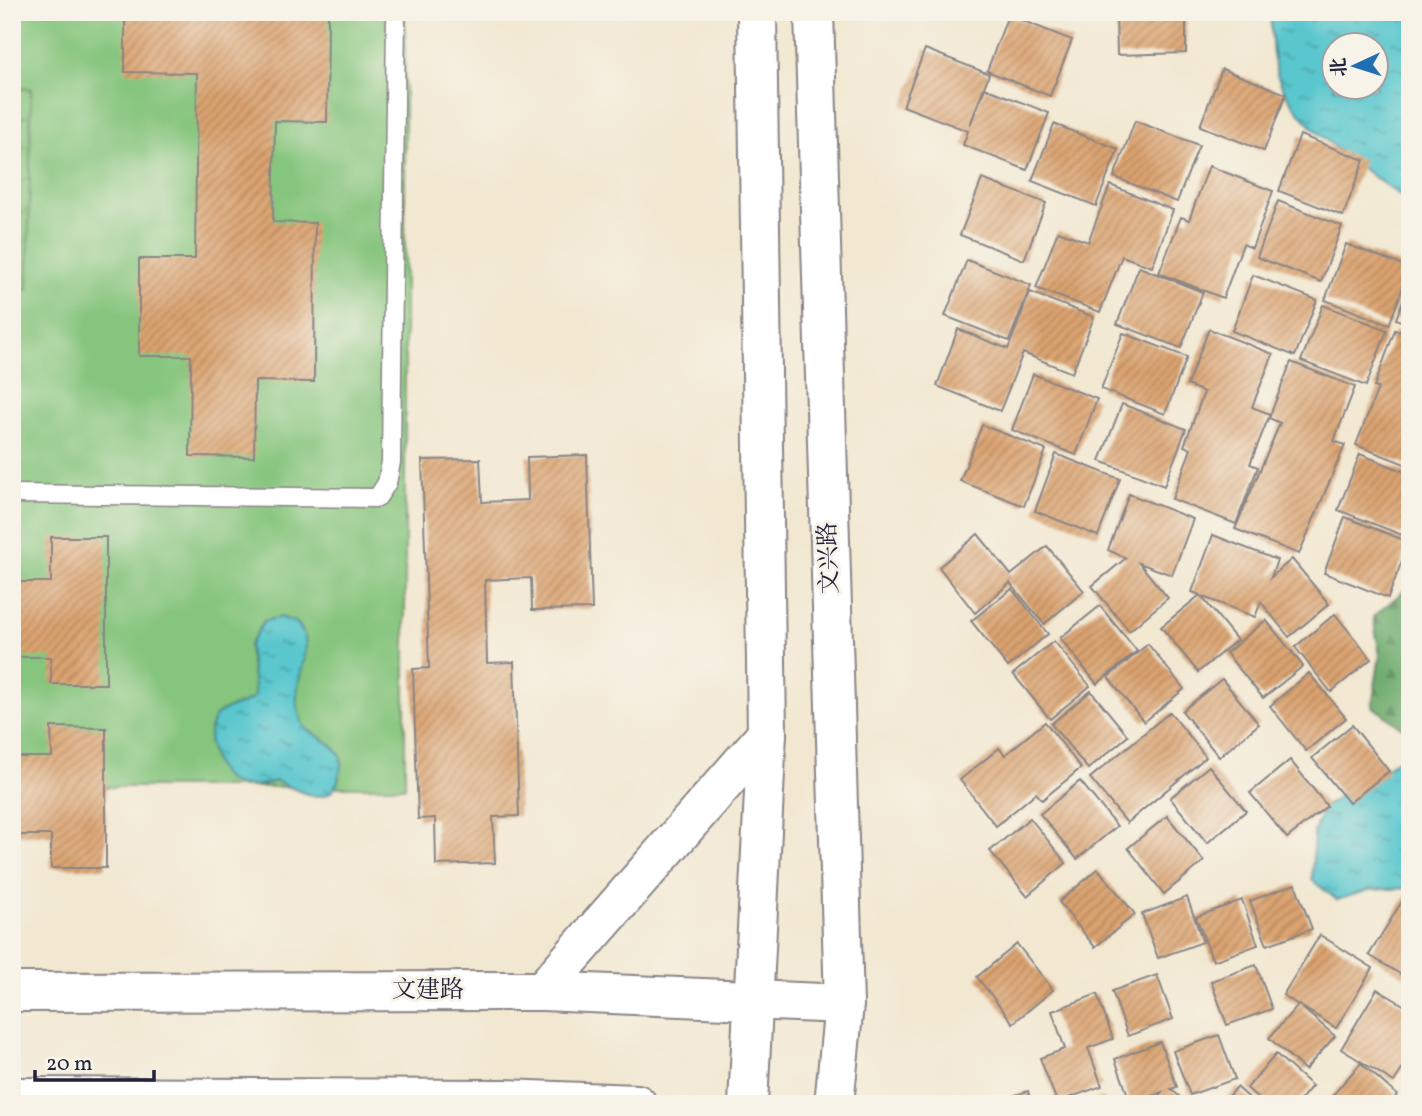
<svg xmlns="http://www.w3.org/2000/svg" width="1422" height="1116" viewBox="0 0 1422 1116" font-family="Vollkorn,'Noto Serif SC',serif">
<defs>
<pattern id="forest-firs" width="22" height="20" patternUnits="userSpaceOnUse" patternTransform="scale(1.75)"><rect width="22" height="20" fill="#6caa6c"/><path d="M5 1l3.5 6h-7zM16 11l3.5 6h-7z" fill="#588a5a"/></pattern>
<pattern id="park-crowns" width="20" height="18" patternUnits="userSpaceOnUse" patternTransform="scale(1.75)"><rect width="20" height="18" fill="#85c57d"/><path d="M2 6a3 3 0 1 1 6 0M12 15a3 3 0 1 1 6 0" fill="none" stroke="#6ca068"/></pattern>
<pattern id="water-ripples" width="26" height="14" patternUnits="userSpaceOnUse" patternTransform="scale(1.75)"><rect width="26" height="14" fill="#5ac7ce"/><path d="M2 4q2-2 4 0t4 0M15 11q2-2 4 0t4 0" fill="none" stroke="#4aa1a8"/></pattern>
<pattern id="building-hatch" width="6" height="6" patternUnits="userSpaceOnUse" patternTransform="scale(1.75)"><rect width="6" height="6" fill="#dba370"/><path d="M-1 1l2-2M0 6l6-6M5 7l2-2" fill="none" stroke="#b1845d"/></pattern>
</defs>
<rect width="100%" height="100%" fill="#f7f3e8"/>
<filter id="ink" filterUnits="userSpaceOnUse"><feTurbulence type="fractalNoise" baseFrequency=".0143" numOctaves="2"/><feDisplacementMap in="SourceGraphic" scale="14" xChannelSelector="R" yChannelSelector="G"/><feConvolveMatrix kernelMatrix="1 2 1 2 8 2 1 2 1" color-interpolation-filters="sRGB"/></filter>
<filter id="wash" filterUnits="userSpaceOnUse"><feTurbulence type="fractalNoise" baseFrequency=".00686" numOctaves="4" result="noise"/><feDisplacementMap in="SourceGraphic" scale="28" xChannelSelector="R" yChannelSelector="G"/><feGaussianBlur stdDeviation="1.57" result="paint"/><feColorMatrix in="noise" values="0 0 0 0 0 0 0 0 0 0 0 0 0 0 0 0 0 1.4 0 .05"/><feComposite in="paint" operator="in"/></filter>
<g filter="url(#wash)">
<rect width="100%" height="100%" fill="#f2e8d1"/>
<rect fill="#85c57d" stroke="#54745c" stroke-width="2" x="12" y="12" width="393" height="775"/>
<polygon fill="url(#forest-firs)" stroke="#476654" stroke-width="2" points="1410,586 1410,727 1405,730 1372,706 1380,655 1373,617"/>
<polygon fill="url(#park-crowns)" stroke="#54745c" stroke-width="2" points="12,88 31,89 28,290 12,290"/>
<g fill="url(#water-ripples)" stroke="#3e7484" stroke-width="2" fill-rule="evenodd">
<path d="M1270 12H1410V203C1367 171 1297 129 1278 77 1271 58 1272 32 1270 12ZM1334 46H1376V88H1334Z"/>
<path d="M281 617 297 623C318 648 295 671 297 700 301 742 318 727 338 752 343 758 341 764 340 772 333 814 299 790 276 781 242 792 220 788 211 750 208 740 209 729 214 719 222 705 243 708 255 696L249 646 264 621Z"/>
<polygon points="1410,752 1410,888 1369,890 1337,900 1312,880 1314,831 1324,807"/>
</g>
<g id="blocks">
<g fill="url(#building-hatch)">
<polygon points="125,12 328,12 327,122 275,121 273,222 315,223 314,382 255,381 254,457 190,456 191,356 139,356 139,259 195,259 197,73 125,72"/>
<polygon points="1116,12 1186,12 1186,53 1117,55"/>
<polygon points="1008,15 1072,40 1050,96 987,71"/>
<polygon points="925,49 989,74 970,125 985,88 1049,113 1027,170 963,145 968,131 903,106"/>
<polygon points="1222,69 1286,94 1264,151 1200,126"/>
<polygon points="1135,121 1199,145 1177,202 1114,177"/>
<polygon points="1054,124 1118,149 1096,206 1032,181"/>
<polygon points="1300,135 1364,160 1343,216 1279,191"/>
<polygon points="1209,166 1273,191 1252,248 1243,244 1223,298 1159,273 1181,217 1189,220"/>
<polygon points="982,179 1046,203 1024,260 960,235"/>
<polygon points="1110,185 1173,210 1152,267 1122,256 1100,312 1036,288 1058,231 1088,242"/>
<polygon points="1278,201 1342,226 1321,282 1257,257"/>
<polygon points="1346,244 1410,268 1389,325 1325,300"/>
<polygon points="967,260 1031,285 1009,341 945,316"/>
<polygon points="1139,267 1203,292 1181,348 1117,324"/>
<polygon points="1253,275 1317,300 1295,356 1232,331"/>
<polygon points="1409,283 1410,283 1410,325 1396,319"/>
<polygon points="1030,292 1094,317 1072,373 1023,353 1000,411 937,386 958,329 1008,349"/>
<polygon points="1323,305 1387,330 1366,386 1301,361"/>
<polygon points="1209,329 1273,354 1252,407 1270,414 1250,464 1258,467 1236,524 1172,499 1191,449 1184,446 1204,392 1187,385"/>
<polygon points="1395,330 1410,335 1410,466 1356,445 1378,388 1374,387"/>
<polygon points="1123,333 1187,357 1165,414 1101,389"/>
<polygon points="1291,362 1355,387 1334,441 1345,445 1299,554 1235,529 1280,423 1269,418"/>
<polygon points="1033,374 1097,399 1076,455 1012,430"/>
<polygon points="1122,404 1186,429 1164,486 1100,461"/>
<polygon points="982,425 1046,450 1024,506 960,481"/>
<polygon points="1056,454 1120,479 1098,536 1035,511"/>
<polygon points="1360,454 1410,474 1410,515 1402,535 1338,510"/>
<polygon points="587,455 592,609 532,610 531,578 485,580 487,663 514,662 519,816 493,817 495,863 436,865 435,818 418,819 413,669 429,668 422,460 480,459 482,502 528,500 527,457"/>
<polygon points="1129,494 1193,519 1172,575 1139,563 1168,598 1129,631 1092,586 1126,558 1108,550"/>
<polygon points="1345,517 1409,542 1388,598 1324,573"/>
<polygon points="978,534 1011,575 1047,546 1084,591 1044,624 1010,583 975,613 939,567"/>
<polygon points="1213,535 1277,560 1271,577 1292,559 1329,604 1289,637 1261,602 1255,617 1201,596 1237,640 1198,672 1161,627 1200,595 1192,592"/>
<polygon points="51,537 106,537 106,684 51,684 51,657 12,657 12,582 51,582"/>
<polygon points="1012,589 1048,634 1008,667 971,621"/>
<polygon points="1100,606 1137,651 1097,684 1060,638"/>
<polygon points="1335,614 1371,659 1331,692 1295,647"/>
<polygon points="1266,620 1303,666 1263,698 1226,653"/>
<polygon points="1054,641 1090,686 1050,719 1013,674"/>
<polygon points="1148,644 1184,689 1144,722 1108,677"/>
<polygon points="1309,673 1346,718 1306,751 1270,706"/>
<polygon points="1222,679 1259,724 1219,757 1182,711"/>
<polygon points="1091,691 1128,736 1088,769 1051,724"/>
<polygon points="1170,712 1206,757 1127,823 1090,778"/>
<polygon points="1045,722 1081,768 1042,800 1036,793 996,826 960,780 999,748 1005,755"/>
<polygon points="1352,725 1389,771 1349,803 1312,758"/>
<polygon points="51,727 106,728 106,868 51,868 51,835 12,835 12,757 52,757"/>
<polygon points="1290,760 1327,806 1287,838 1250,793"/>
<polygon points="1209,766 1246,811 1207,843 1170,798"/>
<polygon points="1080,781 1117,826 1077,859 1040,814"/>
<polygon points="1167,816 1204,861 1164,894 1128,848"/>
<polygon points="1030,818 1066,863 1027,896 990,851"/>
<polygon points="1098,869 1135,914 1095,947 1059,902"/>
<polygon points="1295,884 1312,929 1267,945 1250,901"/>
<polygon points="1406,895 1410,897 1410,980 1369,955"/>
<polygon points="1187,897 1203,942 1158,958 1142,914"/>
<polygon points="1242,900 1258,945 1213,961 1196,917"/>
<polygon points="1320,935 1373,968 1336,1028 1299,1005 1335,1036 1305,1070 1269,1038 1298,1005 1283,995"/>
<polygon points="1017,944 1053,990 1013,1023 977,977"/>
<polygon points="1256,965 1272,1009 1227,1025 1211,981"/>
<polygon points="1157,975 1173,1019 1128,1036 1112,991"/>
<polygon points="1377,989 1410,1009 1410,1057 1394,1082 1341,1049"/>
<polygon points="1097,994 1113,1039 1088,1048 1102,1086 1057,1102 1040,1058 1065,1049 1052,1011"/>
<polygon points="1219,1035 1235,1079 1190,1095 1173,1051"/>
<polygon points="1160,1042 1177,1087 1171,1089 1188,1104 1153,1104 1162,1092 1131,1104 1115,1059"/>
<polygon points="1276,1054 1312,1086 1297,1104 1264,1104 1247,1088"/>
<polygon points="1361,1063 1397,1095 1390,1104 1339,1104 1331,1097"/>
<polygon points="1237,1087 1256,1104 1222,1104"/>
<polygon points="1028,1091 1032,1104 991,1104 991,1103"/>
<polygon points="1103,1097 1106,1104 1086,1104 1086,1103"/>
</g>
</g>
</g>
<g filter="url(#ink)">
<use href="#blocks" fill-opacity="0" stroke="#8a8586" stroke-width="2"/>
<g fill="none" stroke-linecap="round" stroke-linejoin="round">
<defs>
<polyline id="lane" points="12,494 377,498 387,483 391,462 396,12"/>
<g id="secondary">
<polyline points="814,12 844,1004 834,1104"/>
<polyline points="542,991 767,734"/>
<polyline points="12,992 542,991 844,1004"/>
<polyline points="12,1097 504,1099 637,1104"/>
<polyline points="748,1104 767,734 757,12"/>
</g>
</defs>
<use href="#lane" stroke="#8a8586" stroke-width="21"/>
<use href="#secondary" stroke="#8a8586" stroke-width="42"/>
<use href="#lane" stroke="#fff" stroke-width="18"/>
<use href="#secondary" stroke="#fff" stroke-width="38"/>
</g>
</g>
<g text-anchor="middle" dominant-baseline="central" stroke-width="6" stroke-linejoin="round" paint-order="stroke">
<g font-size="24" fill="#22223b" stroke="#f7f3e8">
<text transform="translate(830 558) rotate(-92)">文兴路</text>
<text x="428" y="991">文建路</text>
</g>
</g>
<rect width="1422" height="1116" fill="none" stroke="#f7f3e8" stroke-width="42"/>
<g transform="translate(1355 66) rotate(266)"><circle r="33" fill="#f7f3e8" stroke="#a29fa3" stroke-width="2"/>
<path d="M0-5L12 26L0 18L-12 26Z" fill="#1f6fb2"/>
<text y="-10" font-size="19" font-weight="bold" text-anchor="middle" fill="#22223b">北</text>
</g>
<path d="M35 1070v10h119v-10" fill="none" stroke="#22223b" stroke-width="3.5"/>
<text x="46" y="1070" font-size="21" fill="#22223b" stroke="#f7f3e8" stroke-width="5" paint-order="stroke">20 m</text>
</svg>
